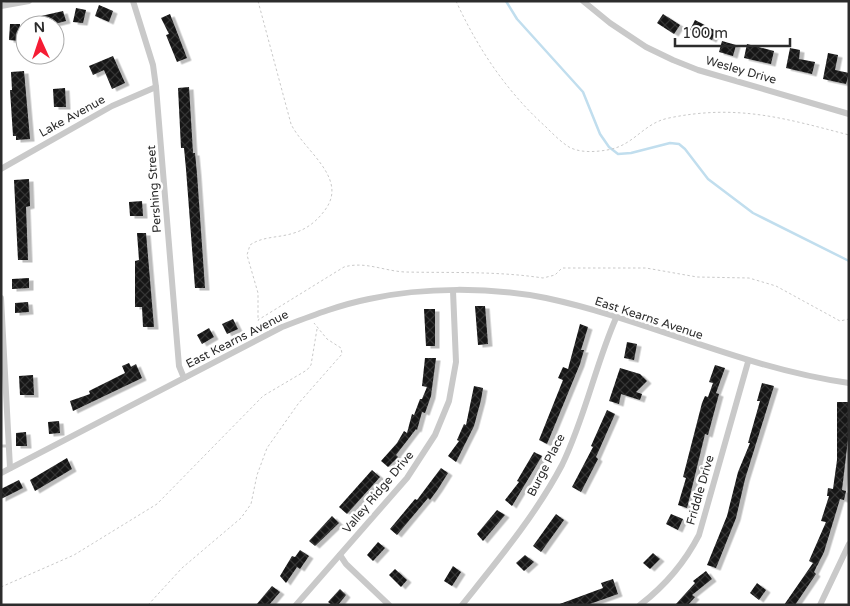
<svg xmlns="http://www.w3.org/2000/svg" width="850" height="606" viewBox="0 0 850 606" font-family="'Varela Round',sans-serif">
<defs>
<pattern id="building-cross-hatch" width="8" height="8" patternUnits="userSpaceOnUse" patternTransform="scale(1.25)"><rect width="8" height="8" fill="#131313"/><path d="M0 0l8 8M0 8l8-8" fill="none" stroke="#363636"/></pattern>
<filter id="shadow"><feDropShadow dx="4.5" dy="2.5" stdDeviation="0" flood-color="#0004"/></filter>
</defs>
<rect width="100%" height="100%" fill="#fff"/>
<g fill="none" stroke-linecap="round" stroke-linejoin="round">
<polyline stroke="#c1deee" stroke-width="2.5" points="506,1 517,19 583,92 600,134 609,147 618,154 631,153 670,143 679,144 685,149 708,179 753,213 849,261"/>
</g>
<g fill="url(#building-cross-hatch)" filter="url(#shadow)">
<polygon points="99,5 113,11 109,22 95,16"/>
<polygon points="76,8 86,10 83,23 73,22"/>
<polygon points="63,11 66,21 50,25 29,25 28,19"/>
<polygon points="170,14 187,58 177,62 166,35 169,34 161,18"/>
<polygon points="663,14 680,25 674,34 657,23"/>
<polygon points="695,20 716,31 712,40 690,30"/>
<polygon points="10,24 20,24 19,41 9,40"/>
<polygon points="722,41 736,45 733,56 719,52"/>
<polygon points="747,44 774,51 771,64 744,58"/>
<polygon points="790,48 800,50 799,59 815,62 812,74 786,68"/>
<polygon points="828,53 838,55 835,70 849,73 846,84 823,79"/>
<polygon points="113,56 125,83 112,89 104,70 93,75 89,66"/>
<polygon points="24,71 30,139 16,140 16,136 13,136 10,90 12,90 11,72"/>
<polygon points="189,87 193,153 195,153 197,174 205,288 195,288 186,169 184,148 181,148 178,88"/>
<polygon points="65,88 66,107 54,107 53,89"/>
<polygon points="29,179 30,206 26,207 28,260 18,260 14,180"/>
<polygon points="142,201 143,216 130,216 129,202"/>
<polygon points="137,233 146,233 154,327 143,327 142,307 135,307 135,261 139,260"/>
<polygon points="29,278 29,288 12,289 12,279"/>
<polygon points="28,302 29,312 15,313 15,303"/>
<polygon points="475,306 485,306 488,344 478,345"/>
<polygon points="424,309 435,309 435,346 426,346"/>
<polygon points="233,319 238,329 227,334 222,324"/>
<polygon points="580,324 588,327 581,350 584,350 580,364 547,444 539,440 563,380 558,378 563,367 568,369"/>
<polygon points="209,328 214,337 202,344 197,335"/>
<polygon points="627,342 637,344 634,360 624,358"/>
<polygon points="425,358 436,358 431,396 425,413 422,412 417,430 416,429 396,455 398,457 388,467 381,461 397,443 404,431 407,433 412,414 414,415 420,399 422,399 427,387 422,386"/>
<polygon points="129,363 131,367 136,364 142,378 73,411 70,401 90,394 89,391 125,373 122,366"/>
<polygon points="715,365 725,368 716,393 719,394 708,435 705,434 687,508 678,505 686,478 683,477 702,403 705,396 708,397 713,383 709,382"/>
<polygon points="620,368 640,374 647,381 636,392 642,394 640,400 621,394 619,404 609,401"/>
<polygon points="33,375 34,395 20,395 19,376"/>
<polygon points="762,383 774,386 745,479 736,518 716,568 707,565 727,516 738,472 750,443 748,443 760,401 757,401"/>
<polygon points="474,386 483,388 481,400 474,426 456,462 448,456 459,441 457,440 464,424 466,425"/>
<polygon points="837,402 848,402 848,439 842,490 846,491 844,500 840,499 824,552 814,572 816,574 795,605 784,605 813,563 809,561 826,522 821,521 829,496 827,496 828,488 833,489 837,460"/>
<polygon points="607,410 615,414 596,457 598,459 581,492 572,487 593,447 591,446"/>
<polygon points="59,421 60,433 49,434 48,422"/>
<polygon points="26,432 27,446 16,446 16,433"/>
<polygon points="534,452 542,456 512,506 505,500 519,482 517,481"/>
<polygon points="67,458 72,469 35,491 30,480"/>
<polygon points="441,468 448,473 438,489 430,500 428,498 397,535 390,529 415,499 417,500"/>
<polygon points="372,470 380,477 347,514 339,507"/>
<polygon points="19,480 23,488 1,499 1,489"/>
<polygon points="497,510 505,515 483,541 477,534"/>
<polygon points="556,514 564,520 541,552 533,546"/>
<polygon points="671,514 683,519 678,530 666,524"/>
<polygon points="332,516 339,523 315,546 309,541"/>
<polygon points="378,542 385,548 373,561 367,555"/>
<polygon points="300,550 309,556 300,569 297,567 286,583 280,576 292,556 295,557"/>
<polygon points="653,553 660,559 650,569 643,563"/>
<polygon points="525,555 534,562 524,571 516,563"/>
<polygon points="453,566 461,572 452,586 444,581"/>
<polygon points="395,569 407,580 401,587 389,575"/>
<polygon points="706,571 712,579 692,595 695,597 688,605 675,605 695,583 693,581"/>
<polygon points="613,579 618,594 587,605 557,605 603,588 601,583"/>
<polygon points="757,583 766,590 759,600 750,593"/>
<polygon points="272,586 280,592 269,605 256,605"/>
<polygon points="340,589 346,595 338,605 332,605 328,602"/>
</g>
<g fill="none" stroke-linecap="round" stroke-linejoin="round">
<g stroke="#c9c9c9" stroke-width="1" stroke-dasharray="2.5 2.5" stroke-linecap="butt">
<path d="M258 1 291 124C304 151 349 178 325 210 317 221 307 229 294 233 279 238 263 236 250 245L247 255 258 293V318"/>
<path d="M456 1C478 49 507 92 546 127 553 134 561 142 569 147 580 153 595 152 607 150 634 146 643 123 669 118 737 104 784 118 849 135"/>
<path d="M262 330 258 320 344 267C365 261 384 271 405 272 451 273 497 271 543 278L555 275 562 268H646L697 277 749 278 776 286 840 321 849 319"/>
<polyline points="1,587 74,555 157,504 263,396 307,370 311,365 317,329"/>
<polyline points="148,605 182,568 241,518 251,504 257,475 267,448 298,404 342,354 341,348 327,339 314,323"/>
</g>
<polyline stroke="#c9c9c9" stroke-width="3" points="1,446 7,446"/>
<g stroke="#c9c9c9" stroke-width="6">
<polyline points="133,1 153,65 156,87 179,366 184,378"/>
<polyline points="583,1 610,23 646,47 673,60 698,70 849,114"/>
<polyline points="1,6 29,1"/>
<polyline points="1,169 112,106 156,87"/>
<polyline points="1,298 10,468"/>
<path d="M1 473 282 327C311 316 339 305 369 299 423 287 491 287 546 298 649 320 742 368 849 383"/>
<polyline points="340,555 346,564 389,605"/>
<polyline points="296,605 407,478 435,435 449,401 456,362 453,291"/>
<path d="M462 605C498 560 535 516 562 465 585 418 595 366 616 318"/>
<path d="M640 605C666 585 684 564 699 535L748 362"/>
<polyline points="820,605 849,544"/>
</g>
</g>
<g text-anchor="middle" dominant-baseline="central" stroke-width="5" stroke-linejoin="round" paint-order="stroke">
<g font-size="12" fill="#2c2c2c" stroke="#fff">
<text transform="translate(741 70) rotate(16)">Wesley Drive</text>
<text transform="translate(72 116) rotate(-29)">Lake Avenue</text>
<text transform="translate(154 189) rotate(-94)">Pershing Street</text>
<text transform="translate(649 318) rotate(18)">East Kearns Avenue</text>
<text transform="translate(237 339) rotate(-27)">East Kearns Avenue</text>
<text transform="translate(546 465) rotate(-63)">Burge Place</text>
<text transform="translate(700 490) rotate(-74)">Friddle Drive</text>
<text transform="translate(378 492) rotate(-50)">Valley Ridge Drive</text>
</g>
</g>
<rect width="850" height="606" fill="none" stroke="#2c2c2c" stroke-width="5"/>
<g transform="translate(40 40) rotate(357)"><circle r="24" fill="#ffffff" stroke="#ababab"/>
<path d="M0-4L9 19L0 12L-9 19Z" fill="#f51c34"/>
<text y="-8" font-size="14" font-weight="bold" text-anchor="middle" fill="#2c2c2c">N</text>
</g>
<path d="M675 38v8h115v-8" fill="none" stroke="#2c2c2c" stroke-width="2.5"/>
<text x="682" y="38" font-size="15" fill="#2c2c2c" stroke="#ffffff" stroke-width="4" paint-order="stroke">100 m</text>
</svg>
